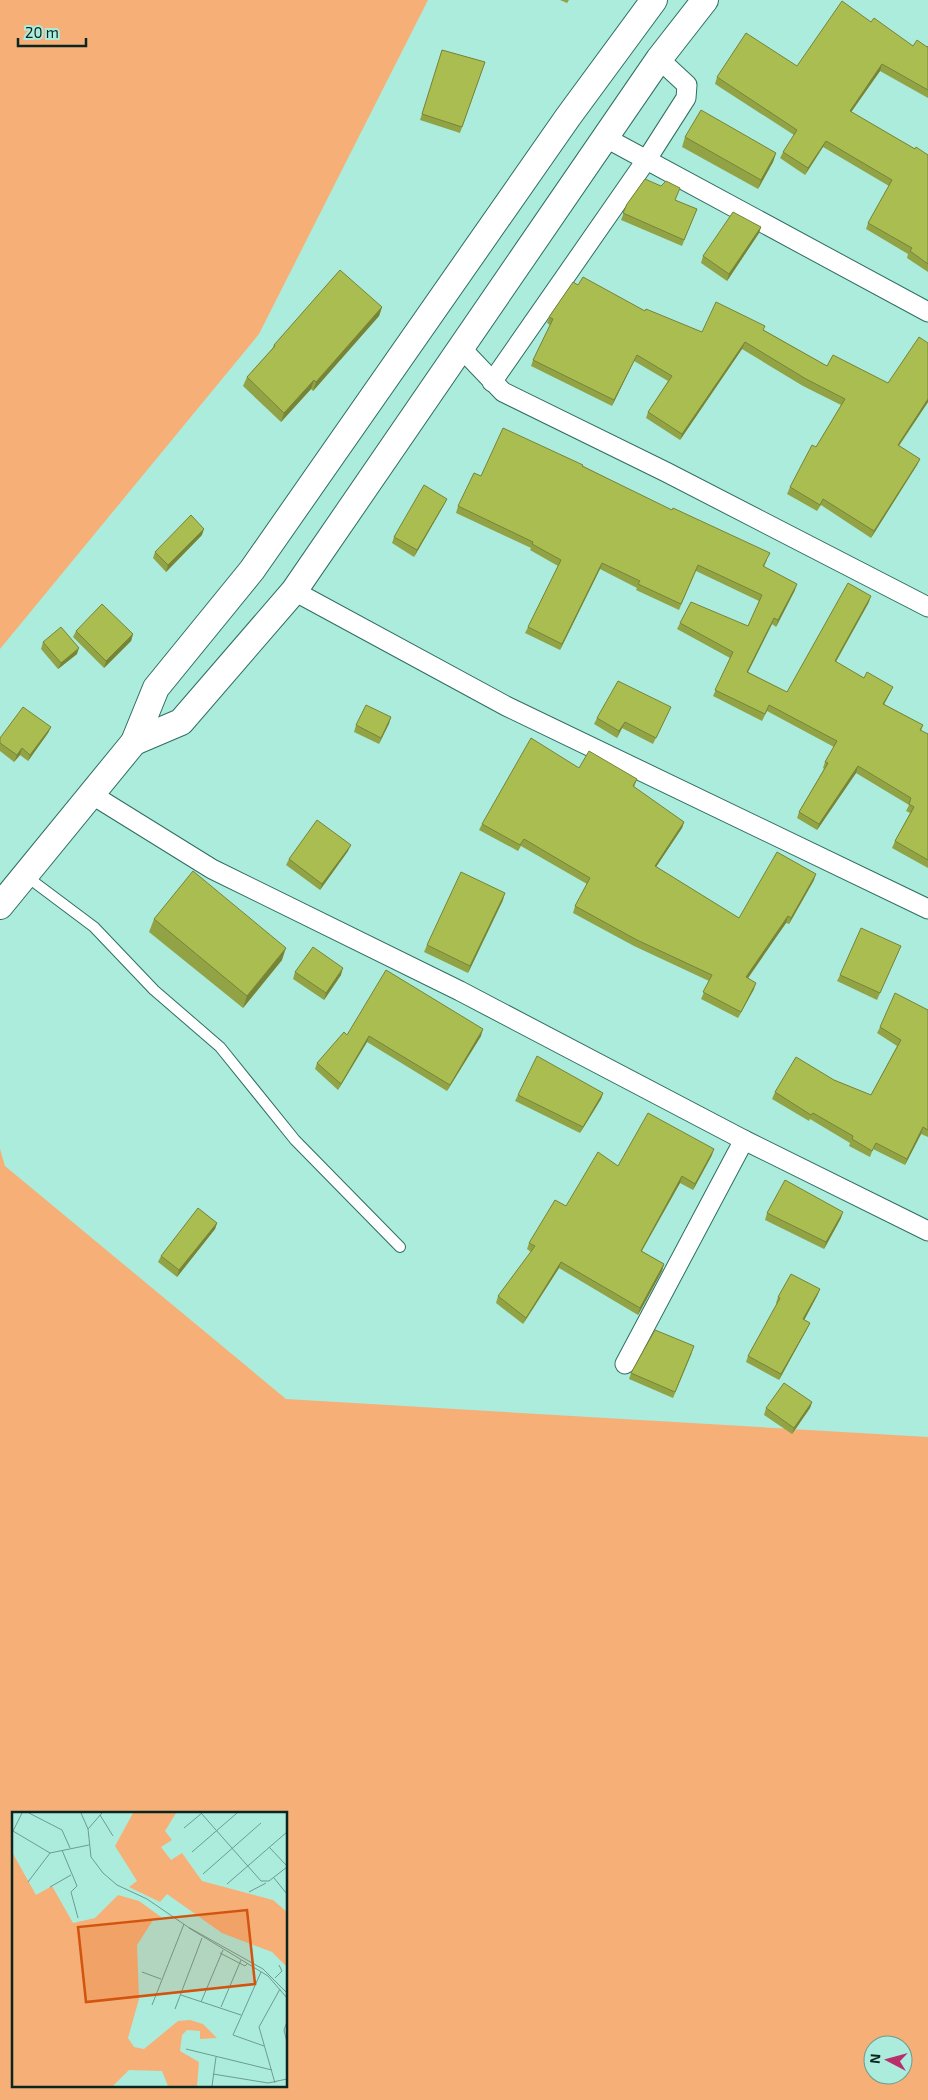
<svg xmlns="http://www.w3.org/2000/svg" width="928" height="2100" viewBox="0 0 928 2100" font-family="'Exo 2',sans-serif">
<rect width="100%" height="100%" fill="#acecdd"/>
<g fill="#f6af77" fill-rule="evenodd">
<polygon points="0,0 428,0 259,334 0,649"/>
<path d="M0 1149 5 1166 286 1399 928 1437V2100H0ZM14 1814H286V2086H14ZM873 2045H903V2075H873Z"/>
</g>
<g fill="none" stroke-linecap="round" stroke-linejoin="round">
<defs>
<polyline id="lane" points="26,876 94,927 154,990 220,1047 295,1140 400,1247"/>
<g id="street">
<polyline points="606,138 928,312"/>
<polyline points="461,348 503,392 666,472 928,607"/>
<polyline points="492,382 647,159 686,98 687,85 659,59"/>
<polyline points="294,591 506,706 928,909"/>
<polyline points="91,794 212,869 460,991 744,1140 928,1231"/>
<polyline points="625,1364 744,1140"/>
</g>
<g id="secondary">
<polyline points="134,742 181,722 294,591 659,59 705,0"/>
<polyline points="0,906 134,742 156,688 252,570 568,117 654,0"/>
</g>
</defs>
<use href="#lane" stroke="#2f6e61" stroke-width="12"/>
<use href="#street" stroke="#2f6e61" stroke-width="21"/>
<use href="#secondary" stroke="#2f6e61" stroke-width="28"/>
<use href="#lane" stroke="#fff" stroke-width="10"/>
<use href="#street" stroke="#fff" stroke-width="19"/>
<use href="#secondary" stroke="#fff" stroke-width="26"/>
</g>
<g fill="#92a345">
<polygon points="560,0 569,0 567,3"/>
<polygon points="871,22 913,46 927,47 928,46 928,98 880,71 851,112 915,149 928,155 928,272 907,258 908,254 866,229 868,223 889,186 823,147 805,175 780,158 783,152 794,135 715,84 717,77 797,66"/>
<polygon points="442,50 485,62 460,133 420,120"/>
<polygon points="685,137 776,153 773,162 758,189 682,147"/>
<polygon points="675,200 697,209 682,246 621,220 627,204"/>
<polygon points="761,227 759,233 727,281 701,263 703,256"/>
<polygon points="578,285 645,311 702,332 764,330 827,366 888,383 928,343 928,402 899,446 920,459 917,465 871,538 821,505 817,511 787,494 790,487 816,447 841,405 803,386 742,349 680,440 646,418 648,412 668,381 634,361 612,406 531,366 533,360 550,325 547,323 549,317"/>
<polygon points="382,307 379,316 313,391 311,389 281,422 243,386 247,377 272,349 274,345"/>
<polygon points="583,466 767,560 764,567 795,590 776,627 772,624 748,672 787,692 869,602 836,662 864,678 893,687 890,693 884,704 923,725 921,731 928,734 928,868 892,848 895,841 910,813 906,811 909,805 856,773 817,830 797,818 799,812 824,769 823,768 825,762 834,747 767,711 762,721 713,696 730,658 677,629 680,623 748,626 759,601 696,571 679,610 636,590 637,588 600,569 560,650 525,633 528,627 558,566 530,550 531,548 456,513 458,506 481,476"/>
<polygon points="444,505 414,557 392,543 394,537"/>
<polygon points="202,535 166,572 153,558 155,552"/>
<polygon points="76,631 133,634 131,641 104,668 73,637"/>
<polygon points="43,642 77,654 58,669 41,649"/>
<polygon points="671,707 653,744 622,728 617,738 594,724 597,718"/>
<polygon points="391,717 379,744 354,732 356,725"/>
<polygon points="51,727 48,733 28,761 20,755 14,762 0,751 0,738"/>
<polygon points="579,768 637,779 634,787 684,822 682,828 656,867 739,918 814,880 789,924 786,923 747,978 754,989 738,1018 701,999 709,981 634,946 573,913 575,906 587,884 521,846 518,851 479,830 482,824"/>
<polygon points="348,851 320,890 286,865 289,859"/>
<polygon points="503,900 468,973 424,952 427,945"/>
<polygon points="154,919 282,960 243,1008 149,932"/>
<polygon points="901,946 877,1000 837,981 840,975"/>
<polygon points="295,972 341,975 324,1000 293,979"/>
<polygon points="928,1010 928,1137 921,1134 905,1165 873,1149 870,1157 849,1146 850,1143 810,1119 809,1121 772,1099 775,1092 834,1080 871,1095 897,1046 877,1033 880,1027"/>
<polygon points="347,1035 481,1036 447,1091 367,1042 338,1090 315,1069 317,1063"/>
<polygon points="603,1093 601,1099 580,1133 515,1101 518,1095"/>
<polygon points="712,1155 693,1190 680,1183 642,1251 664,1264 662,1271 638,1315 559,1268 523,1324 496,1303 498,1296 531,1252 527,1249 529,1243 566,1206 618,1166"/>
<polygon points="767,1213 841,1218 824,1249 765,1220"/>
<polygon points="217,1223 215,1229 177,1277 158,1262 161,1256"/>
<polygon points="820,1289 817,1296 804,1320 810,1323 807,1329 779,1380 746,1362 748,1356 777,1304 776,1303 778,1297"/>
<polygon points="692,1353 673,1398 629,1379 631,1373"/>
<polygon points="812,1402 810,1408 792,1434 764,1415 766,1408"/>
</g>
<g fill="#778438">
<polygon points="882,64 880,71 847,118 850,111"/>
<polygon points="826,141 823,147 805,175 808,168"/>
<polygon points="776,153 773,162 758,189 761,180"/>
<polygon points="761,227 759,233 727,281 729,274"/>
<polygon points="382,307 379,316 313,391 316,382"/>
<polygon points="745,342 742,349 680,440 682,434"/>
<polygon points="637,355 634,361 612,406 614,400"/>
<polygon points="314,380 311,389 281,422 284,413"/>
<polygon points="928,399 928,402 895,451 898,445"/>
<polygon points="920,459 917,465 871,538 874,531"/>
<polygon points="447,499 444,505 414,557 417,550"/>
<polygon points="204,529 202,535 166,572 168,565"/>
<polygon points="602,563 600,569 560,650 562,644"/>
<polygon points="797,584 795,590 776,627 778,620"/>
<polygon points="871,596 869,602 832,668 835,661"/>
<polygon points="774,618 772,624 745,678 747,672"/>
<polygon points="133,634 131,641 104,668 106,661"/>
<polygon points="79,648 77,654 58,669 61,663"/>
<polygon points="893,687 890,693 881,710 883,704"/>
<polygon points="391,717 389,724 379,744 381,738"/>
<polygon points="625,722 617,738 619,731"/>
<polygon points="51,727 48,733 28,761 30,755"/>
<polygon points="22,748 20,755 14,762 17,755"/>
<polygon points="858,766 856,773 817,830 819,824"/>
<polygon points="684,822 682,828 652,873 655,866"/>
<polygon points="351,845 348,851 320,890 322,884"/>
<polygon points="816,874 814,880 789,924 791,918"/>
<polygon points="505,893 503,900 468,973 470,966"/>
<polygon points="788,916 786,923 744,984 746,977"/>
<polygon points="286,948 282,960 243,1008 247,996"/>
<polygon points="343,968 341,975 324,1000 326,993"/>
<polygon points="756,983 754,989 738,1018 741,1012"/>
<polygon points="483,1029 481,1036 447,1091 450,1085"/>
<polygon points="369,1036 367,1042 338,1090 341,1084"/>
<polygon points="603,1093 601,1099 580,1133 583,1127"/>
<polygon points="923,1127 921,1134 905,1165 907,1159"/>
<polygon points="714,1149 712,1155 693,1190 695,1184"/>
<polygon points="682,1176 680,1183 638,1257 641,1251"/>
<polygon points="843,1212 841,1218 824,1249 826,1242"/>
<polygon points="217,1223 215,1229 177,1277 179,1270"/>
<polygon points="561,1262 559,1268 523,1324 526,1318"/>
<polygon points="664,1264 662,1271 638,1315 640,1308"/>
<polygon points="820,1289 817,1296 801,1326 803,1319"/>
<polygon points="810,1323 807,1329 779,1380 781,1374"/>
<polygon points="812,1402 810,1408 792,1434 794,1428"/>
</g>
<g fill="#aabd50" stroke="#778438">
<polygon points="842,1 871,22 874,18 913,46 917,40 927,47 928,46 928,90 882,64 850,111 915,149 916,147 928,155 928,264 910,251 912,248 868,223 892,180 826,141 808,168 783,152 797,130 717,77 746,33 797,66"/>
<polygon points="442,50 485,62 462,127 422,114"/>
<polygon points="701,110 776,153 761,180 685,137"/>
<polygon points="645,179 661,186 666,181 680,188 675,200 697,209 684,240 623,213 627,204"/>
<polygon points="733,212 761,227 729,274 703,256"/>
<polygon points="340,270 382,307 316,382 314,380 284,413 247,377 275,346 274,345"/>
<polygon points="583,277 645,311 646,309 702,332 716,302 765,326 763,330 827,366 833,355 888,383 919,337 928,343 928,399 898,445 920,459 874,531 823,499 820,505 790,487 812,445 816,447 845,399 806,379 745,342 682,434 648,412 672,376 637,355 614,400 533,360 553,319 549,317 573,282 578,285"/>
<polygon points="503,428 583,465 582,466 672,510 673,508 770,553 763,566 797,584 778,620 774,618 747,672 787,692 848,583 871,596 835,661 864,678 867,672 893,687 883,704 923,725 920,730 928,734 928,860 895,841 914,807 909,804 911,798 858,766 819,824 799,812 828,763 825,762 837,741 769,705 765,714 715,690 733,652 680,623 691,602 748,626 762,595 698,565 681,604 638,584 640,581 602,563 562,644 528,627 561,560 532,544 533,542 458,506 474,473 481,476"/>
<polygon points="424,485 447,499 417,550 394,537"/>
<polygon points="191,515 204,529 168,565 155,552"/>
<polygon points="102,604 133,634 106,661 76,631"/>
<polygon points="61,627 79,648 61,663 43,642"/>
<polygon points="618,681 671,707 656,738 625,722 619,731 597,718"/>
<polygon points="366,705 391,717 381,738 356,725"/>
<polygon points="23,707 51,727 30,755 22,748 17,755 0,743 0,738"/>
<polygon points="531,738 579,768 589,751 637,779 633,786 684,822 655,866 739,918 777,852 816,874 791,918 788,916 746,977 756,983 741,1012 703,992 712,975 637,940 575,906 590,878 524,839 520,845 482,824"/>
<polygon points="317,820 351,845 322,884 289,859"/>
<polygon points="193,871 286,948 247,996 154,919"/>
<polygon points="461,872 505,893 470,966 427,945"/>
<polygon points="861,928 901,946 880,993 840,975"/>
<polygon points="313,947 343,968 326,993 295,972"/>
<polygon points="386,970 483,1029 450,1085 369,1036 341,1084 317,1063 344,1032 347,1035"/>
<polygon points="895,993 928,1010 928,1130 923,1127 907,1159 876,1143 872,1151 852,1139 853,1136 813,1113 811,1115 775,1092 796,1057 834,1080 871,1095 901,1040 880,1027"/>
<polygon points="537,1056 603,1093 583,1127 518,1095"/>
<polygon points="648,1113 714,1149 695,1184 682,1176 641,1251 664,1264 640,1308 561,1262 526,1318 498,1296 535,1246 529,1243 555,1200 566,1206 598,1152 618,1166"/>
<polygon points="785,1180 843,1212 826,1242 767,1213"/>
<polygon points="198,1208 217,1223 179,1270 161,1256"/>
<polygon points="791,1274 820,1289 803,1319 810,1323 781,1374 748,1356 780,1298 778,1297"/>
<polygon points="655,1330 694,1346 675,1392 631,1373"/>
<polygon points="784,1383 812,1402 794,1428 766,1408"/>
</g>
<g transform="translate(12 1812)">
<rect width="275" height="275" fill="#acecdd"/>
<path d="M121 1H164L153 19 160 28 149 35 159 48 170 41 190 69 261 88 275 100V155L260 140 210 121 155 82 148 90 117 75 125 69 103 34ZM0 40 24 83 40 74 61 111 83 106 106 83 127 89 149 105 141 108 125 133 127 187 116 226 122 235 132 237 166 209 178 208 191 212 205 226 188 227V219L175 218 170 223 168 239 187 250 185 274H156L150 259 117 258 101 274H0Z" fill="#f6af77"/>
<path fill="none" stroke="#6c9c91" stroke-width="1" d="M17 1 50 18 58 36M69 1 76 17 79 45 91 61 105 73 135 87 176 115 251 157 275 181M189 1 249 69H257L275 55M88 3 101 24M172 16 190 1M76 17 90 1M1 19 38 41 77 33M0 21 10 1M257 35 275 54M50 38 65 74 59 80 66 106M180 40 225 1M191 62 249 11M262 66 275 82M16 70 38 41M215 72 275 20M38 75 59 63M237 80 254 71M177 116 256 164 275 186M208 141 233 154 236 151M130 160 149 167M249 160 221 223 252 234M263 166 270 159 267 153M169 183 229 203M189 190 211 138M140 193 172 112M209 195 229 148M163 197 190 126M275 210 272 218 275 230M174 237 260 258M201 262 256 271 275 267M263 271 247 215 268 177M200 274 204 245"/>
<path fill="#d2540e" fill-opacity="0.15" stroke="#d2540e" stroke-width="2.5" d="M235 98 243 172 74 190 66 115Z"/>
<rect width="275" height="275" fill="none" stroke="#0b2520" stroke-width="2.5"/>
</g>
<g transform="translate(888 2060) rotate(276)"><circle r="24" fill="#acecdd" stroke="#6c9c91"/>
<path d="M0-4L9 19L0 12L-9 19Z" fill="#b82f6c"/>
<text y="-8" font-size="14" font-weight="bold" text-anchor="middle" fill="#0b2520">N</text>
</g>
<path d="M18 38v8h68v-8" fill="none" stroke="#0b2520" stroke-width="2.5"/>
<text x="25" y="38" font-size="15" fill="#0b2520" stroke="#acecdd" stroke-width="4" paint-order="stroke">20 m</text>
</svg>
